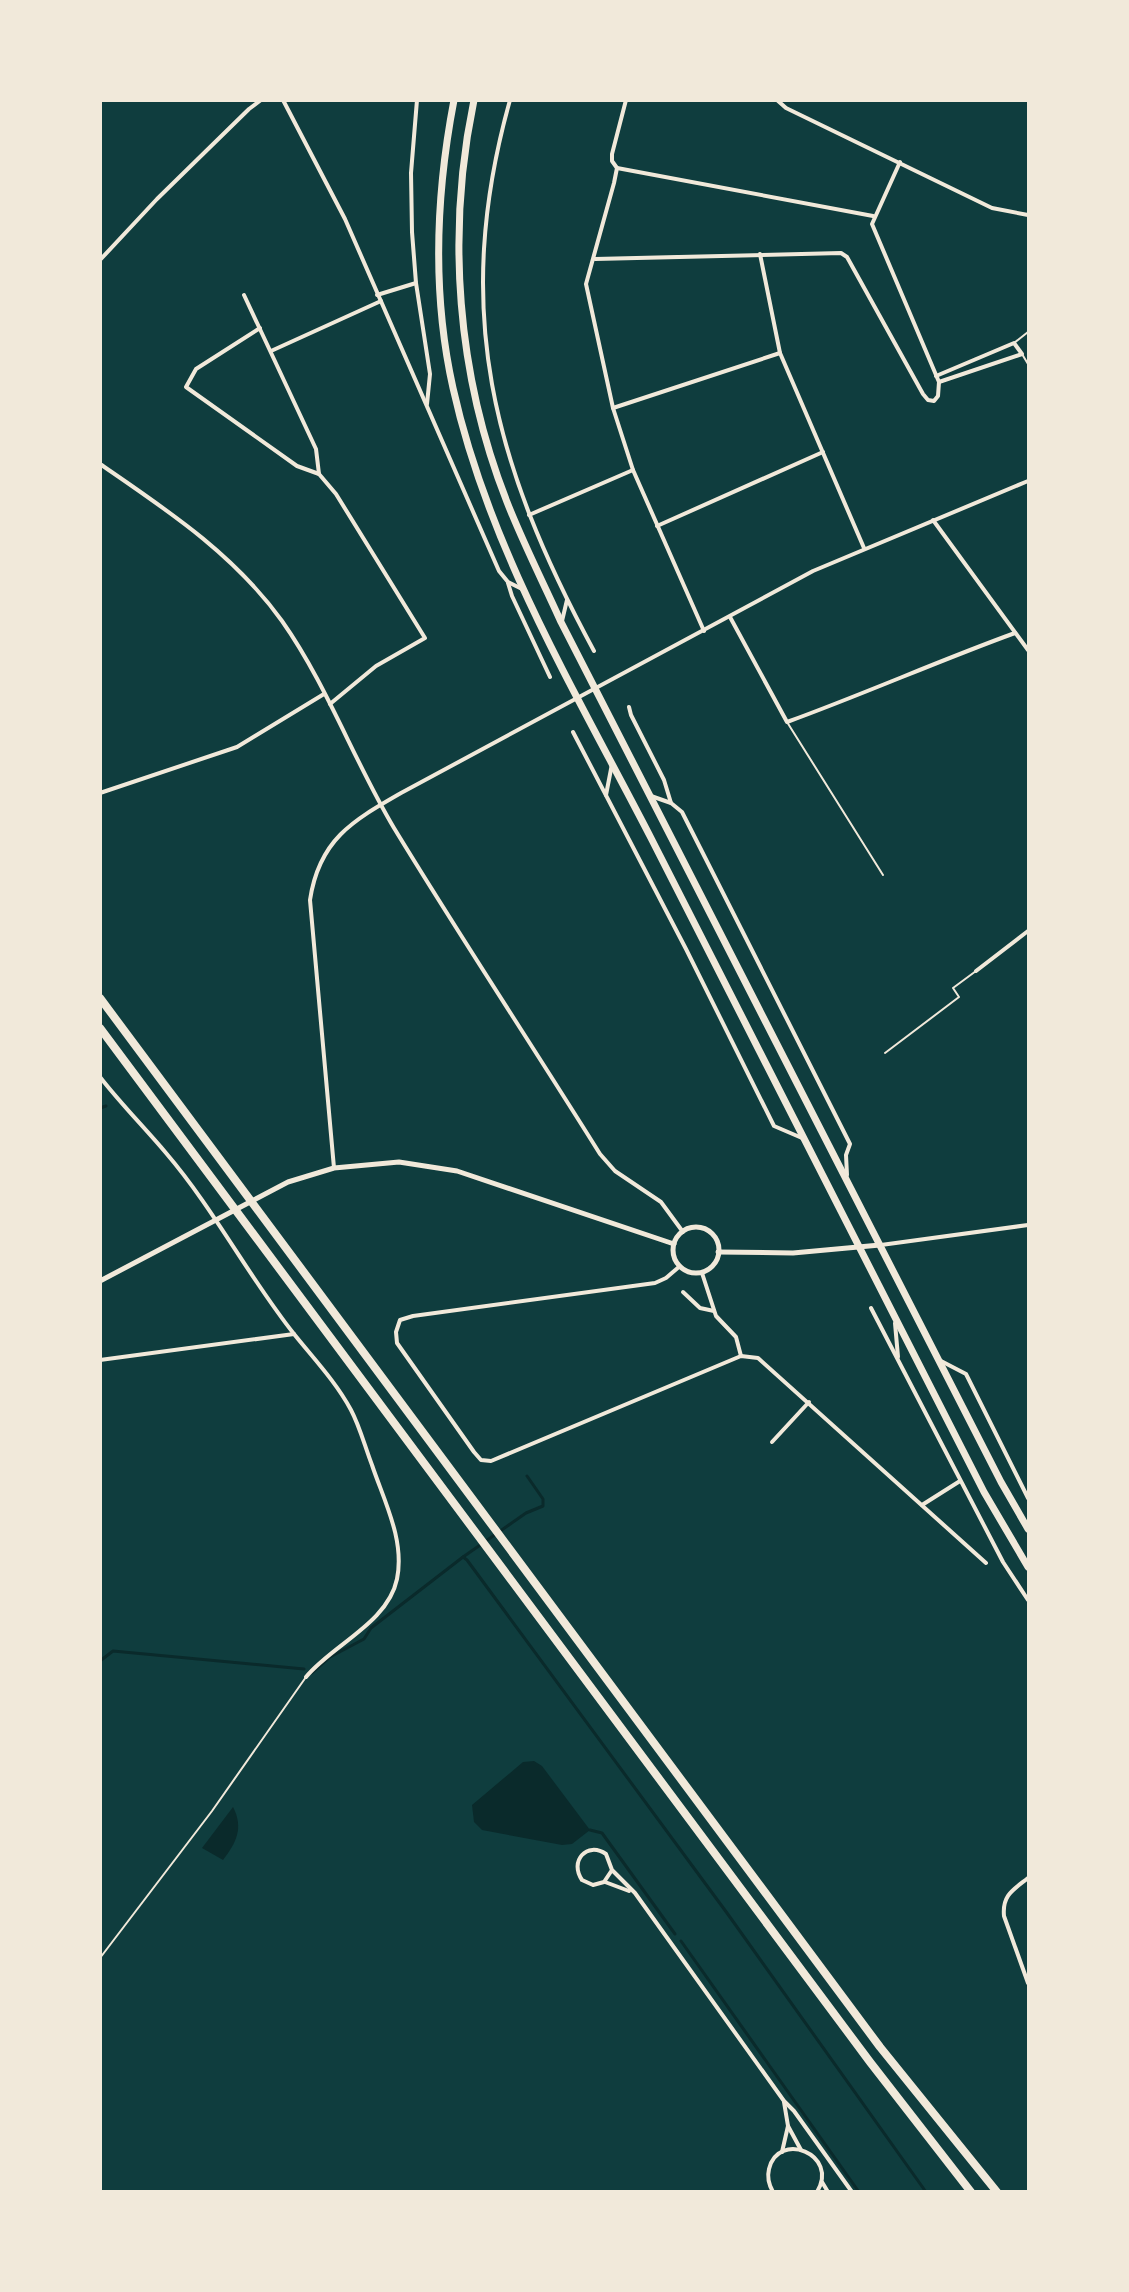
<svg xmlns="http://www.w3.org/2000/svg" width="1129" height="2292" viewBox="0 0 1129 2292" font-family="'Alegreya Sans',sans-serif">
<rect width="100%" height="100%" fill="#0f3d3e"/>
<g fill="#0a2a2b">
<polygon points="534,1761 542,1766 590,1830 572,1844 562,1845 482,1830 474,1822 472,1805 523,1762"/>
<path d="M233 1807C244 1828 236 1843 223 1860L202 1848Z"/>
</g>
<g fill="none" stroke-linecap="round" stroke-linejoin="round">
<g stroke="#0a2a2b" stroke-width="3">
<polyline points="100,1108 106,1106"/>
<polyline points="463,1557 526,1513 543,1506 543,1499 527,1476"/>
<polyline points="100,1661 113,1651 304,1669"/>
<polyline points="312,1673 330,1657 364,1639 371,1628 463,1557 467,1560 727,1913 926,2192"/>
<polyline points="590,1830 602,1833 675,1934"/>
<polyline points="681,1941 859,2192"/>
</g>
<g stroke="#f1e9da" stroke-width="2">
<polyline points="1014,343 1028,332"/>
<polyline points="1022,354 1028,364"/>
<polyline points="1028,379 1028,378"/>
<polyline points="787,722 883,875"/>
<polyline points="885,1053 959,997 953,988 976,971"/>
<polyline points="100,1958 212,1811 306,1677"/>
</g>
<g stroke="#f1e9da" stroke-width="4">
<polyline points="283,100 345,219 499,571 508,582 522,589"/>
<polyline points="417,100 411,173 412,232 416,283 430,374 427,404"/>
<path d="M510 100C451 310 493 464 594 651"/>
<polyline points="626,100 612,154 612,161 617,168 614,183 586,284 613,408 633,470 704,631"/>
<polyline points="777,100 786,108 992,208 1028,215"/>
<polyline points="617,168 873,216"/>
<polyline points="760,254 780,353 864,548"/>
<polyline points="595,259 841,253 847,257 923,394 928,400 934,401 938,396 939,382 872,224 900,162"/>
<polyline points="100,260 157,199 249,109 261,100"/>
<polyline points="244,295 316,449 319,474"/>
<polyline points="377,295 416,283"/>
<polyline points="260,328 196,369 186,387 297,466 319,474 336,494 425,638 376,666 330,704"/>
<polyline points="271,351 381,301"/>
<polyline points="936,376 1014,343 1022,354 939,382"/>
<polyline points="613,408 780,353"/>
<path d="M100 464C167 510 234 554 282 621 327 685 354 761 394 828 461 938 532 1045 600 1154L615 1171 661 1202 683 1232"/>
<polyline points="529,515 633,470"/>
<polyline points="933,520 1028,650"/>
<polyline points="657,526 823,452"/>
<polyline points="508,583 512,596 550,677"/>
<path d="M730 617 787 722C864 694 938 661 1015 633"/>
<polyline points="562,621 567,600"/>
<polyline points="629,707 631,715 664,780 671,803"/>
<polyline points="573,732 686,949 774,1126 802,1138"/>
<polyline points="100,793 237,747 324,694"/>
<polyline points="606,795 612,764"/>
<polyline points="651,796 671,803 682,812 850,1144 846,1155 847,1175"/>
<polyline points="976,971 1028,931"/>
<path d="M100 1077C121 1104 144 1127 166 1153 214 1209 248 1276 294 1334 314 1359 336 1382 351 1410 360 1427 365 1447 372 1465 384 1501 405 1540 397 1579 388 1623 332 1645 306 1677"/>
<path d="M334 1168 310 900C319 840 352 821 401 793L813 571 1028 481"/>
<polyline points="881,1245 1028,1225"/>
<polyline points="680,1266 666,1278 655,1283 413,1316 400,1320 396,1332 397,1343 474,1452 481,1460 491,1461 741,1356 758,1358 986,1563"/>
<polyline points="702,1273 716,1316 736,1337 741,1356"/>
<polyline points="683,1292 700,1308 714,1311"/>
<polyline points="871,1308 1003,1562 1028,1600"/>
<polyline points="895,1323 898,1357"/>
<polyline points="100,1360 294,1334"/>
<polyline points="941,1361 966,1374 1028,1498"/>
<polyline points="772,1442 809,1402"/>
<polyline points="922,1505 960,1481"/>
<path d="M612 1870 604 1882 593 1885 582 1880C569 1861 587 1841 606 1854L612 1870 635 1893 784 2101 794 2111 852 2192"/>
<path d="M1028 1878C1013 1890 1002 1895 1004 1916L1028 1983"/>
<polyline points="605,1882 629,1891"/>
<polyline points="788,2126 801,2150"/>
<polyline points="782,2152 788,2126 784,2102"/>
<polyline points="822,2182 828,2192"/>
<path d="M773 2192C769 2185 767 2177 769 2169 778 2130 840 2154 817 2192"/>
</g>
<g stroke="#f1e9da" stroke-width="5">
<circle cx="696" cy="1250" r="23"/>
<polyline points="718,1252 793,1253 880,1245"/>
<polyline points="100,1281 288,1182 334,1168 399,1162 457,1171 674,1244"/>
</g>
<g stroke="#f1e9da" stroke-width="7">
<path d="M454 100C436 194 432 294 453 388 489 550 577 694 652 840 762 1058 873 1275 984 1492L1028 1567"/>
<path d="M474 100C446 234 457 375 507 502 523 543 543 582 561 622L1001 1482 1028 1529"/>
</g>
<g stroke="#f1e9da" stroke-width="8">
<polyline points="100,998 880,2047 997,2192"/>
<polyline points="100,1028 870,2062 971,2192"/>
</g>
</g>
<rect width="1129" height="2292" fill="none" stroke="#f1e9da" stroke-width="204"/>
</svg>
